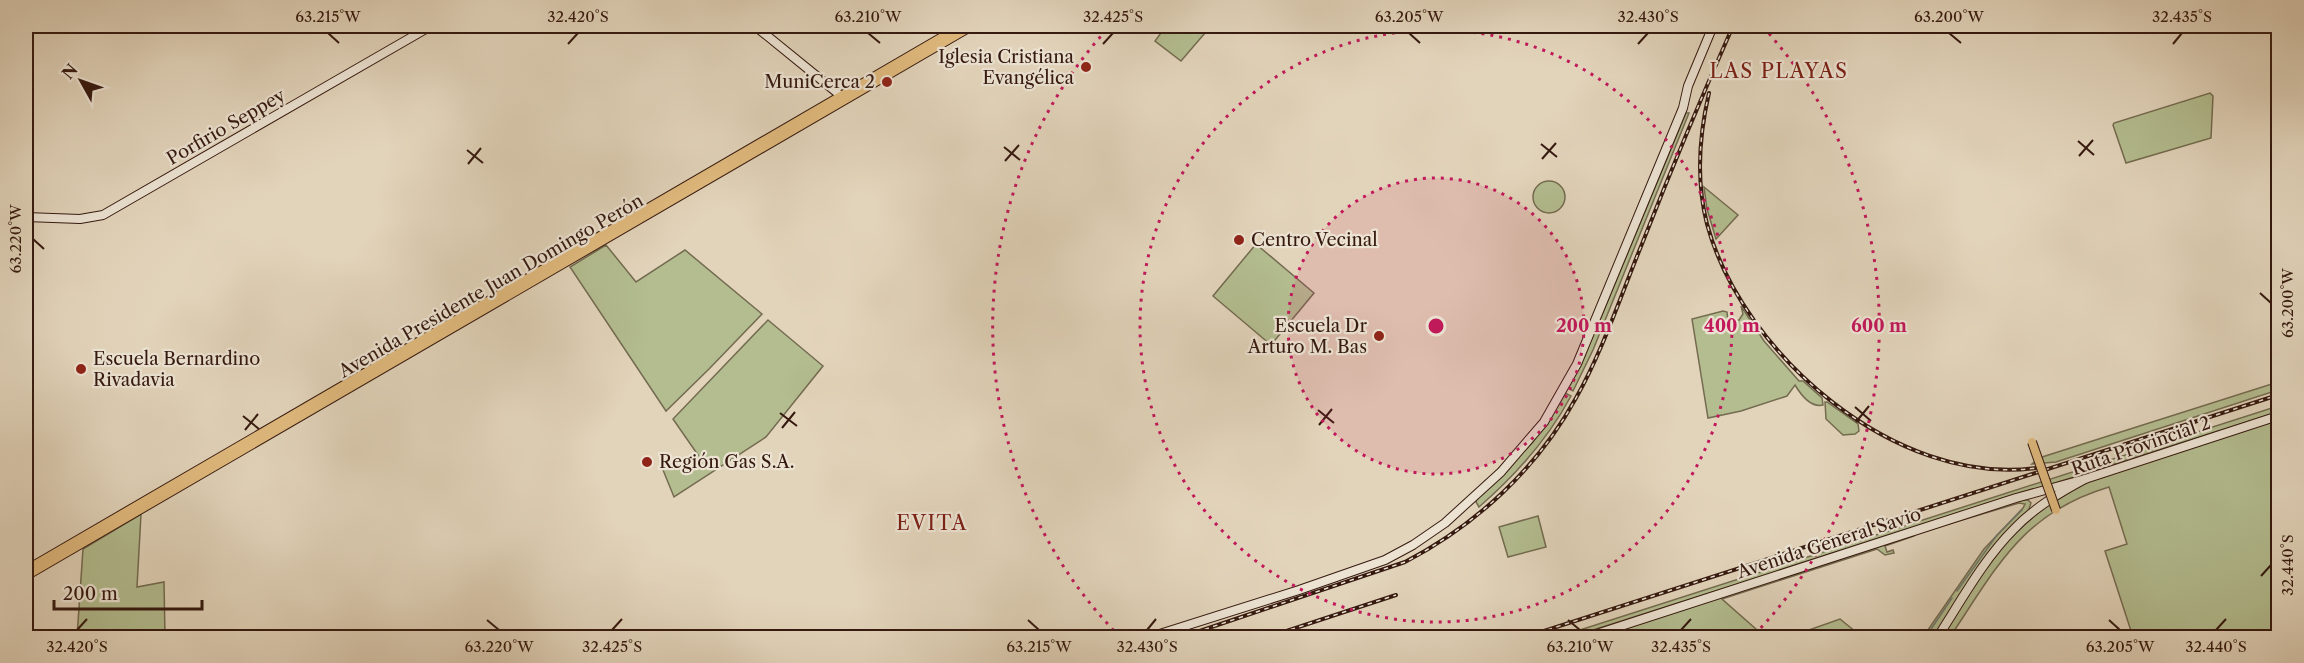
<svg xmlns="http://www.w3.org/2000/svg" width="2304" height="663" viewBox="0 0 2304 663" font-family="'Libre Caslon Text',serif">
<rect width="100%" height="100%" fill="#e2d4bb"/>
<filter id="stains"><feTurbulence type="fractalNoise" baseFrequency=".00333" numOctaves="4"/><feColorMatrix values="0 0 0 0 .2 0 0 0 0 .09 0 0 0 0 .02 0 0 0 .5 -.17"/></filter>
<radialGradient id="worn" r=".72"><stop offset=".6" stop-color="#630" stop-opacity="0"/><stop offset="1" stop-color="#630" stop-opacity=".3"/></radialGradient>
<g fill="#b3bd90" stroke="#746b50" stroke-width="1.5">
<polygon points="1166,26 1211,26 1181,61 1155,41"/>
<polygon points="2210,93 2213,96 2211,138 2126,163 2113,125 2114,123"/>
<polygon points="1686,113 1689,113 1593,350 1573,391 1568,388 1597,327"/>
<circle cx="1549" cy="197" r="16"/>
<polygon points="1704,187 1738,215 1716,239 1707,209"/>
<polygon points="1256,244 1314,293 1271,345 1213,296"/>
<polygon points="606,245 636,282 685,250 762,314 709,369 666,411 570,267"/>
<path d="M1741 306 1764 341 1799 381H1803L1822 398 1823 405C1811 408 1801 395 1795 385L1787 396 1741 411 1708 418 1692 319 1723 311 1727 312 1728 321 1739 320 1743 314Z"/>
<polygon points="768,320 823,366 766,437 674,497 663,470 698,455 673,419"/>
<polygon points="2278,382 2278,390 2056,462 2032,464 2039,458"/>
<path d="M1565 393 1571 396C1548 439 1516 475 1479 507L1476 502 1477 499 1533 442Z"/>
<polygon points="1825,402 1827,402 1858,424 1859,431 1855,434 1843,435 1826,419"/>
<polygon points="2278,406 2278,412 1571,637 1555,638"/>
<path d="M2278 418V637H2133L2105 551 2127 544 2109 487C2022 513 1997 567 1950 637L1940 638 1990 562 2008 539 2033 515 2081 483Z"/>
<polygon points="2021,500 2028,500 2031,503 2028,512 1974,576 1933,637 1923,637 1984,549 2023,508 2025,504 2019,503 1922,532"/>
<polygon points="141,514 137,587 164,582 165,637 77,637 83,549"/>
<polygon points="1538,516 1546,547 1508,557 1499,527"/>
<polygon points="1914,534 1914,536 1885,546 1887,552 1893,550 1894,553 1885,555 1877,549 1722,599 1765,637 1596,638"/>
<polygon points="1840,619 1862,637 1789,637"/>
</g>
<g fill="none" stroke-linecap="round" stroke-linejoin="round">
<g stroke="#6f7870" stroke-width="1.5">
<polyline points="1957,591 1997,535 2022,510"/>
<polyline points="1925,638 1952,598"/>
</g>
<defs>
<g id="secondary">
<polyline points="755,26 840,95"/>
<polyline points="26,217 80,219 103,215 431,26"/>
<polyline points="1147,638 1299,590 1385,560 1413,545 1445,523 1501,472 1544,422 1577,364 1683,108 1688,86 1713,26"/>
<polyline points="1584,638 2016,498 2085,479"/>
<path d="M1937 638C1961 601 1983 560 2014 529 2034 508 2059 493 2085 479L2278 416"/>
</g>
<g id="primary">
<polyline points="26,570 961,26"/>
<polyline points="26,576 972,26"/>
</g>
</defs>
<use href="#secondary" stroke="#35190f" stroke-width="10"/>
<use href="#primary" stroke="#35190f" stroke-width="10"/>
<use href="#secondary" stroke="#ece3d3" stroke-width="8"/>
<use href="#primary" stroke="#e1ba7e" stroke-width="8"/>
<defs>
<g id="rail">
<path d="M1709 93C1699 136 1696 181 1707 224 1742 354 1896 487 2036 468"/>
<path d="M1179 638 1405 562C1476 525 1537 469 1576 398 1603 350 1621 295 1642 244 1671 170 1701 98 1733 26"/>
<polyline points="1265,638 1396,595"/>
<polyline points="1522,638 2278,395"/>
</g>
</defs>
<use href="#rail" stroke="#35190f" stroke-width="4"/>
<use href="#rail" stroke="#ece3d3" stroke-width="1.5" stroke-dasharray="4.5" stroke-linecap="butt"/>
<defs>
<polyline id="primary-bridge" points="2032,442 2056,510"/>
</defs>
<use href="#primary-bridge" stroke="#35190f" stroke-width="10" stroke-linecap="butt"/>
<use href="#primary-bridge" stroke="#e1ba7e" stroke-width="8"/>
</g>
<path fill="none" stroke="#35190f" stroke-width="2" d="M328 33 339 43M868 33 880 43M1409 33 1420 43M1949 33 1961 43M568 44 578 33M1103 44 1113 33M1638 44 1648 33M2173 44 2182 33M2078 141 2094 155M1541 144 1557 157M1004 147 1020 160M467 150 483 163M2079 156 2093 140M1542 159 1556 143M1005 161 1019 145M468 164 481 148M33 239 44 249M2260 293 2271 303M1855 407 1871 421M1318 410 1334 423M780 413 797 426M243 416 259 429M1856 422 1869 406M1319 425 1332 409M782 428 795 412M245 430 258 414M2261 576 2271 565M487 620 499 630M1028 620 1039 630M1568 620 1580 630M2109 620 2120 630M77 630 87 619M612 630 622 619M1147 630 1156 619M1681 630 1691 619M2216 630 2226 619"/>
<circle cx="1436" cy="326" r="148" fill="#c2185b" fill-opacity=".12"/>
<g fill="none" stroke="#c2185b" stroke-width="3" stroke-dasharray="3 6">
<circle cx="1436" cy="326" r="148"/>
<circle cx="1436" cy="326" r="296"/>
<path d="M1120 637A443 443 0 0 1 1109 27M1763 27A443 443 0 0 1 1752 637"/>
</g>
<g fill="#8f2418" stroke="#ece3d3" stroke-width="2">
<circle cx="1086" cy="67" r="6"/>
<circle cx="887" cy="82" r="6"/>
<circle cx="1239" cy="240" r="6"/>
<circle cx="1379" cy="336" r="6"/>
<circle cx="81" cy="369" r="6"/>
<circle cx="647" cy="462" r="6"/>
</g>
<g text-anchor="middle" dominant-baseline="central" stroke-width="4.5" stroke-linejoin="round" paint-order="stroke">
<g font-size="18" fill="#35190f" stroke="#ece3d3" text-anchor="end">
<text x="1074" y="57">Iglesia Cristiana<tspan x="1074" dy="21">Evangélica</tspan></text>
<text x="875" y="82">MuniCerca 2</text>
<text x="1251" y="240" text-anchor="start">Centro Vecinal</text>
<text x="1367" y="326">Escuela Dr<tspan x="1367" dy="21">Arturo M. Bas</tspan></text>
<text x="93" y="359" text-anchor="start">Escuela Bernardino<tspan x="93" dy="21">Rivadavia</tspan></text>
<text x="659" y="462" text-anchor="start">Región Gas S.A.</text>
</g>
<g font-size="18" fill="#35190f" stroke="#ece3d3">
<text transform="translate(226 127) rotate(-30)">Porfirio Seppey</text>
<text transform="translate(491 286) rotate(-30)">Avenida Presidente Juan Domingo Perón</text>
<text transform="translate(2141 446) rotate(-19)">Ruta Provincial 2</text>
<text transform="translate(1829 543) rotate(-18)">Avenida General Savio</text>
</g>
<g font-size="20" letter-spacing="1.5" fill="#7a1f14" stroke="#ece3d3">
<text x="1779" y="71">LAS PLAYAS</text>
<text x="932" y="523">EVITA</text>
</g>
</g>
<circle cx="1436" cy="326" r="9" fill="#c2185b" stroke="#ece3d3" stroke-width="3"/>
<g font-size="18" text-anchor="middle" font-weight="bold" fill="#c2185b" stroke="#ece3d3" stroke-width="4.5" stroke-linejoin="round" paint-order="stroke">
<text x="1584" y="332">200 m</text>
<text x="1732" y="332">400 m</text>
<text x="1879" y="332">600 m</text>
</g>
<rect width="2304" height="663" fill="none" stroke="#e2d4bb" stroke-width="66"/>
<g transform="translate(81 81) rotate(310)" stroke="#ece3d3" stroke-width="4.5" paint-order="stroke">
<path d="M0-4.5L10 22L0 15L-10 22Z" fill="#35190f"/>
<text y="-9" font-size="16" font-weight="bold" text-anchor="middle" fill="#35190f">N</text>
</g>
<path d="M54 600v9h148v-9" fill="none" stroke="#35190f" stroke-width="3"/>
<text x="63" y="600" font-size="18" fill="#35190f" stroke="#ece3d3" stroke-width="4.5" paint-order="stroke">200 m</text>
<rect x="33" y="33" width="2238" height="597" fill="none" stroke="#35190f" stroke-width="2"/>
<g font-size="15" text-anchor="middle" fill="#35190f">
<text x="328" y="22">63.215°W</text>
<text x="578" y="22">32.420°S</text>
<text x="868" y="22">63.210°W</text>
<text x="1113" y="22">32.425°S</text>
<text x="1409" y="22">63.205°W</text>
<text x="1648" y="22">32.430°S</text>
<text x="1949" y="22">63.200°W</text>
<text x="2182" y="22">32.435°S</text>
<text transform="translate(16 239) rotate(-90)" y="5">63.220°W</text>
<text transform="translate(2288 303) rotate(-90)" y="5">63.200°W</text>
<text transform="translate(2288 565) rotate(-90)" y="5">32.440°S</text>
<text x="77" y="652">32.420°S</text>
<text x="499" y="652">63.220°W</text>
<text x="612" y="652">32.425°S</text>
<text x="1039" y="652">63.215°W</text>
<text x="1147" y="652">32.430°S</text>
<text x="1580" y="652">63.210°W</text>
<text x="1681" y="652">32.435°S</text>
<text x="2120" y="652">63.205°W</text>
<text x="2216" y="652">32.440°S</text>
</g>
<rect width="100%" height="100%" filter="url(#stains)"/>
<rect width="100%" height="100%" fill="url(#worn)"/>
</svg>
